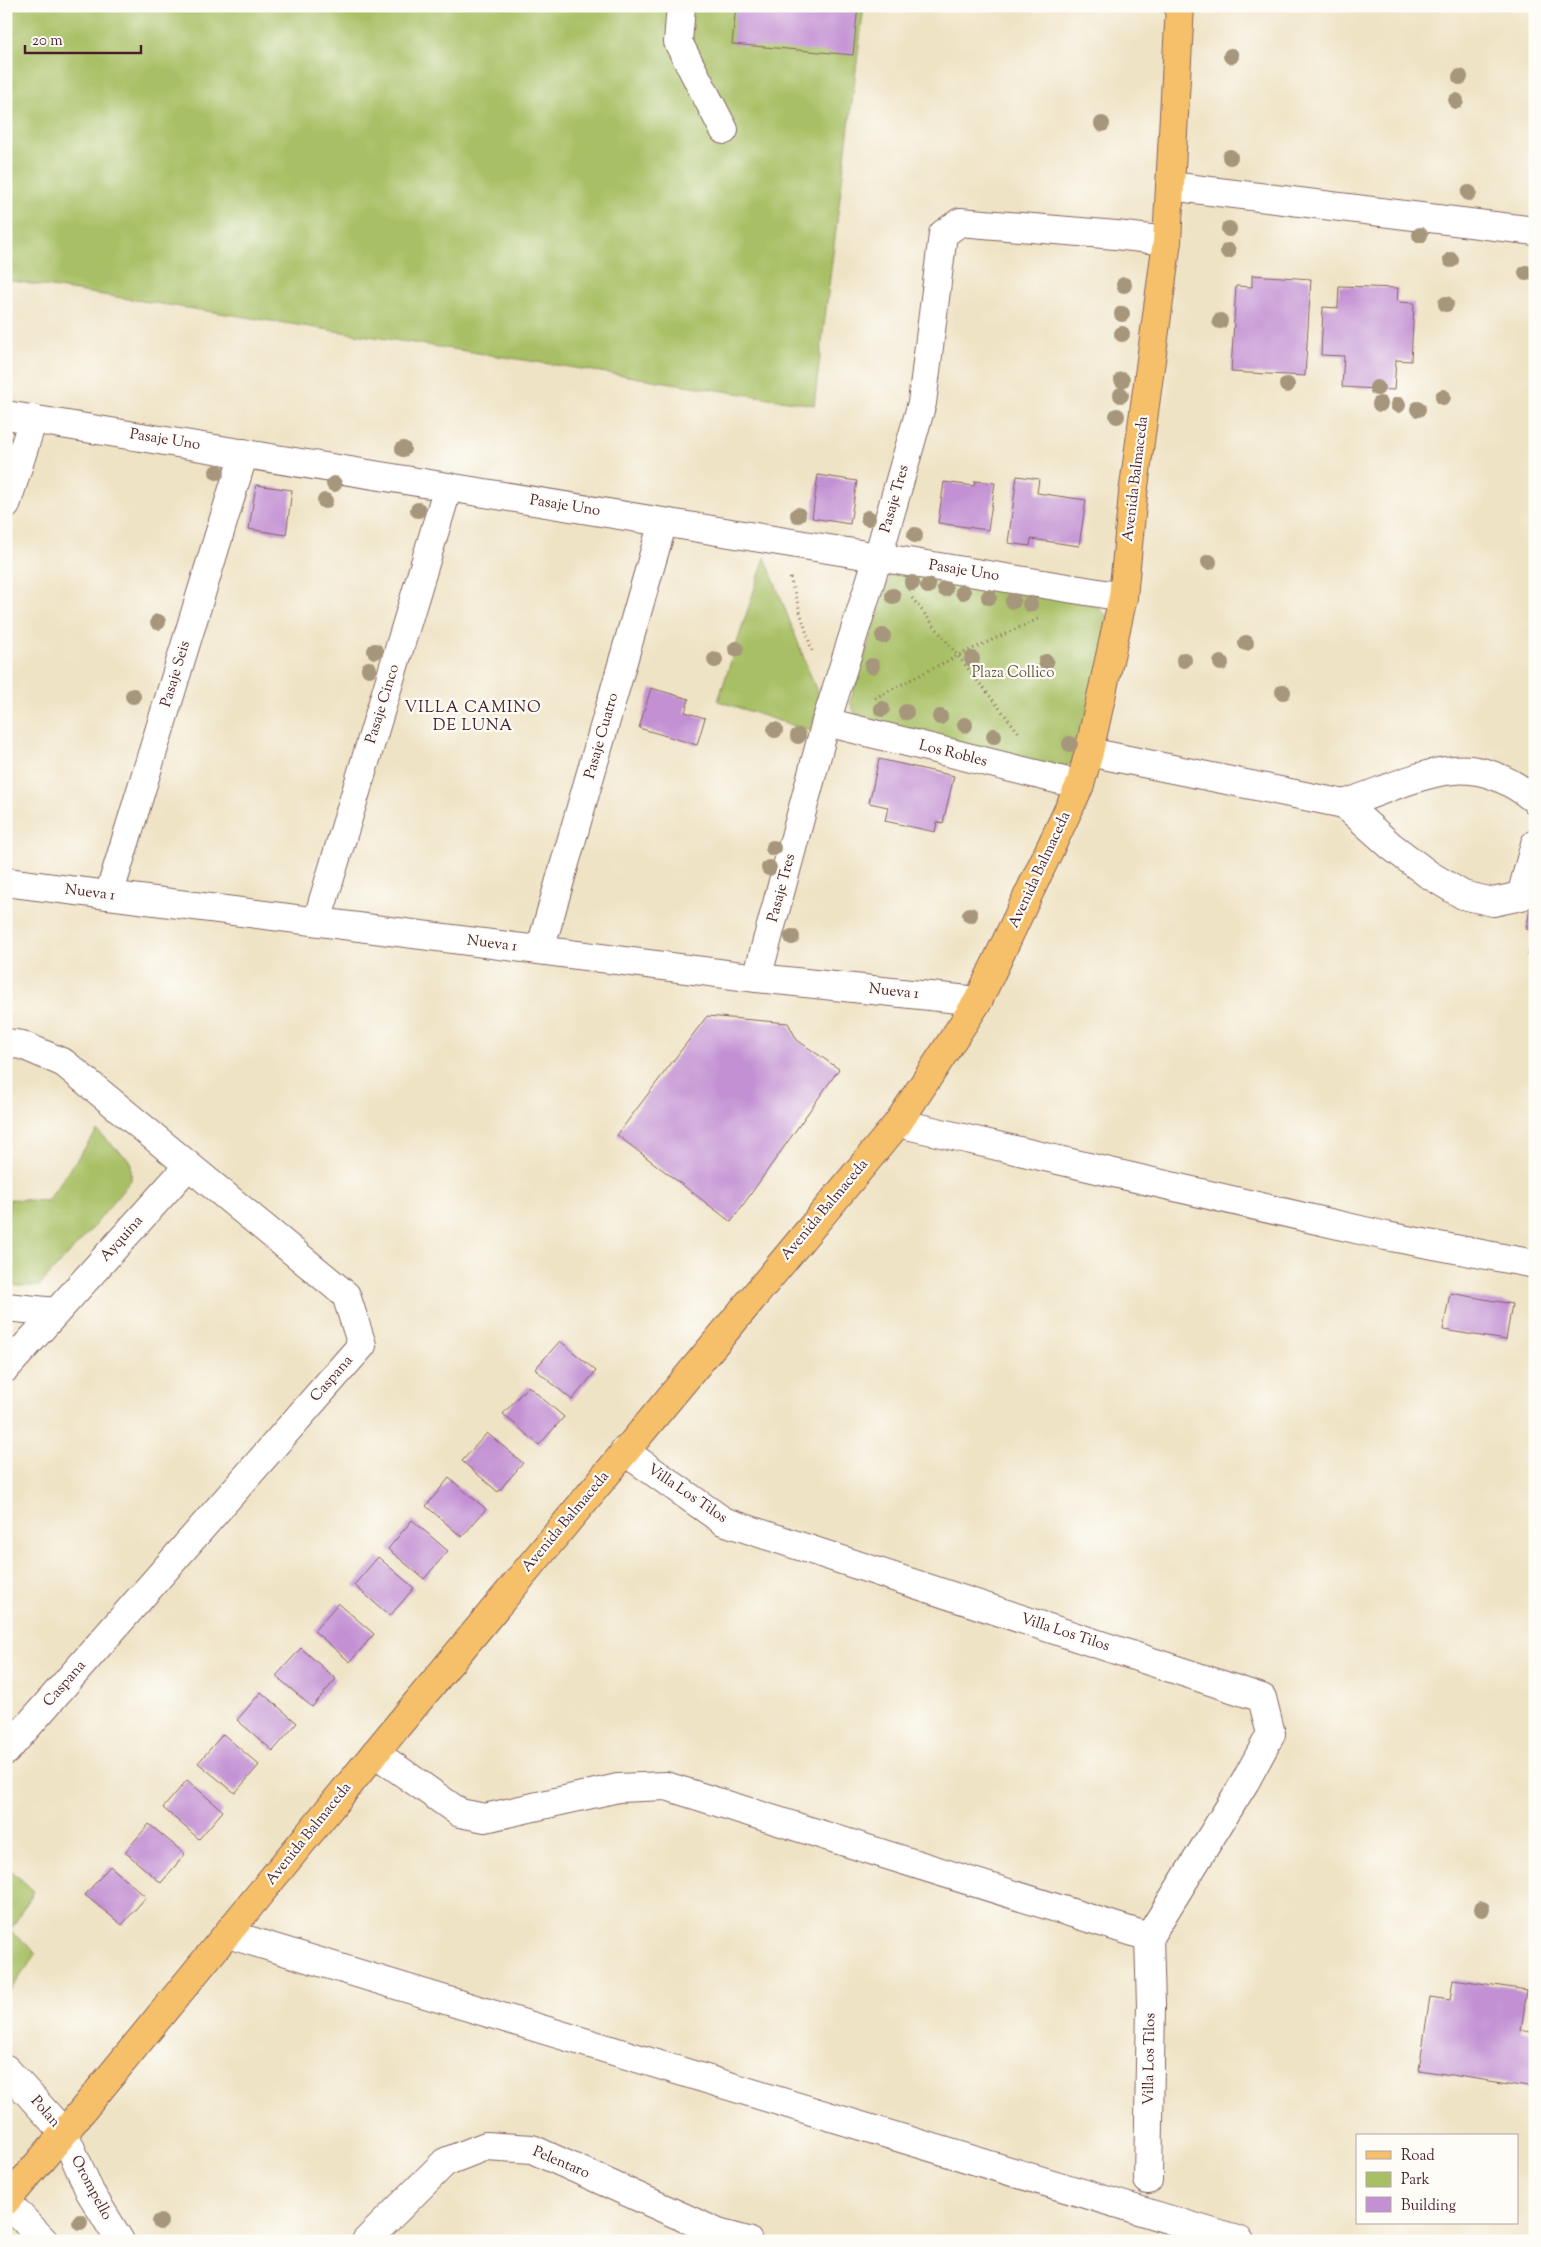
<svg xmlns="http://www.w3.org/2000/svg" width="1541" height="2247" viewBox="0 0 1541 2247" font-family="'Sorts Mill Goudy',serif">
<rect width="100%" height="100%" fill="#fdfcf7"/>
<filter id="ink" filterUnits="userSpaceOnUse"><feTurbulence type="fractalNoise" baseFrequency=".02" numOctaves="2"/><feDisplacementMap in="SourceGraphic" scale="10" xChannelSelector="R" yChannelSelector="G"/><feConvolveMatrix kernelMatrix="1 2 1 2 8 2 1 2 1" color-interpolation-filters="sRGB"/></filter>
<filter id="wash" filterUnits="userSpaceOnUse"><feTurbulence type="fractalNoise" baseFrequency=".0096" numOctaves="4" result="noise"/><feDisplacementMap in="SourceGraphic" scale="20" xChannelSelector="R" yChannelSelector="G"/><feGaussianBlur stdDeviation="1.12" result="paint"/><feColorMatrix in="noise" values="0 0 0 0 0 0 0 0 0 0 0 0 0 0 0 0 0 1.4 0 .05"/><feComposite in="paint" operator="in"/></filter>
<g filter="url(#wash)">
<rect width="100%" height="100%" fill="#efe3c5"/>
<g fill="#a8c065" stroke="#797048">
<polygon points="6,6 864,6 814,405 6,280"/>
<polygon points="765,557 820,700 810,731 718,701"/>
<polygon points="892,569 1092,601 1112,621 1080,758 1058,771 856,716 850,702"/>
<polygon points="97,1131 131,1162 131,1180 90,1231 39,1286 18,1286 6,1283 6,1231 10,1199 47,1201"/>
<polygon points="6,1866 34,1891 10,1931 37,1953 6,1996"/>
</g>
<g id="blocks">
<g fill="#c290d3">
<polygon points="736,6 858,6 853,55 732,44"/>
<polygon points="1252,275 1311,279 1305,376 1231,372 1236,286 1252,287"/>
<polygon points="1339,286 1398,288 1397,302 1414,303 1411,361 1396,360 1394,390 1342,387 1344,356 1321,355 1323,307 1338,308"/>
<polygon points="818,475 857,481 850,524 812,518"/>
<polygon points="1017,476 1039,479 1037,493 1086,500 1079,546 1031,539 1030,546 1008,543"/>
<polygon points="975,481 995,483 988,530 938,523 944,482 974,486"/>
<polygon points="256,485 292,490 286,535 249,529"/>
<polygon points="651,688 689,699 685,712 705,718 697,745 639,728"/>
<polygon points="879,759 954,776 943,823 937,822 935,832 885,821 888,807 869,803"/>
<polygon points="1534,892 1535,892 1535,956 1528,955 1534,931 1526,929"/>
<polygon points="707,1016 788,1023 797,1040 839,1069 731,1222 617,1135"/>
<polygon points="1450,1293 1512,1304 1506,1340 1443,1330"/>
<polygon points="560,1341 596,1371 572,1400 535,1369"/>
<polygon points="528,1386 564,1417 539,1445 503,1414"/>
<polygon points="487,1433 523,1463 498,1492 462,1461"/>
<polygon points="449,1478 486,1509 462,1537 426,1506"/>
<polygon points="412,1520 448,1551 424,1579 388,1549"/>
<polygon points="378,1557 414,1588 390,1616 354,1585"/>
<polygon points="338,1603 374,1634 350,1662 314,1631"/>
<polygon points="301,1648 336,1679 312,1707 276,1676"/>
<polygon points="261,1692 297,1723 273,1751 237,1720"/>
<polygon points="223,1734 259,1765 235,1793 198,1763"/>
<polygon points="187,1780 223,1811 199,1839 163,1808"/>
<polygon points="149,1824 185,1854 161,1883 125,1852"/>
<polygon points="110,1866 146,1897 122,1925 85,1895"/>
<polygon points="1453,1979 1527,1990 1521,2030 1535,2033 1535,2088 1419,2070 1430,1997 1450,2000"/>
</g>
</g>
</g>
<g filter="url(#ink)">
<use href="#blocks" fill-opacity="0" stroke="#846461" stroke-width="1"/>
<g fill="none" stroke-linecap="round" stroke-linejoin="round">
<defs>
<g id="minor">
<polyline points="681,6 678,42 724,130"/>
<polyline points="1170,186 1535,231"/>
<polyline points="6,415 1123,597"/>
<polyline points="6,505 33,419"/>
<polyline points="826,722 1080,785"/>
<polyline points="1089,752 1344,804 1391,846 1428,874 1463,895 1493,902 1521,896 1535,844"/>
<path d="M1344 804C1375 794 1422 772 1454 770 1484 767 1513 782 1535 800"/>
<polyline points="6,882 757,978 978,1001"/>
<polyline points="109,895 244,453"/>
<polyline points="317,921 448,487"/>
<polyline points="540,950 663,522"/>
<polyline points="757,978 826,722 878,557 922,403 943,234 960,222 1116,235 1167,241"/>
<polyline points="6,1043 22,1045 64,1063 346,1295 362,1345 6,1751"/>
<polyline points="898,1123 1386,1236 1535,1264"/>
<polyline points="6,1307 56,1312"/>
<polyline points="6,1368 188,1166"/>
<polyline points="624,1451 723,1521 1262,1698 1271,1734 1245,1782 1149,1937 1151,2005 1148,2180"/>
<polyline points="375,1753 460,1813 485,1818 618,1788 666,1786 1149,1937"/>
<polyline points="228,1934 1240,2241"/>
<polyline points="6,2069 64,2133 90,2192 120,2241"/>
<polyline points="6,2201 44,2241"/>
<polyline points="366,2241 445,2162 486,2146 532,2149 718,2233 748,2241"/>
</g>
<polyline id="major" points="6,2201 64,2133 375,1753 898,1123 978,1001 1080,785 1089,752 1123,597 1133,494 1167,241 1180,6"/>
</defs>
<use href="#minor" stroke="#846461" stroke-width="30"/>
<use href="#major" stroke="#846461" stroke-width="30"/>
<g stroke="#846461" stroke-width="3" stroke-dasharray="1 4" stroke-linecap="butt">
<polyline points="790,578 812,651"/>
<polyline points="912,598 1020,734"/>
<polyline points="875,698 957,656 1038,619"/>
</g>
<use href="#minor" stroke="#fff" stroke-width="28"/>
<use href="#major" stroke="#f6c06b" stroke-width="28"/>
</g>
<g fill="#a6967b">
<circle cx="1231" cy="56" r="8"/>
<circle cx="1460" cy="77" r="8"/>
<circle cx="1456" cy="101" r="8"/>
<circle cx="1102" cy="124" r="8"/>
<circle cx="1230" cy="157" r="8"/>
<circle cx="1469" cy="193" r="8"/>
<circle cx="1229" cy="229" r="8"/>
<circle cx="1420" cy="235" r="8"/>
<circle cx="1228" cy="251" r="8"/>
<circle cx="1451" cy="260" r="8"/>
<circle cx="1526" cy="273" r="8"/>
<circle cx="1124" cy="285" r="8"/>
<circle cx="1446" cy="304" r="8"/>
<circle cx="1122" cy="314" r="8"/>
<circle cx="1220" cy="321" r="8"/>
<circle cx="1122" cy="334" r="8"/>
<circle cx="1122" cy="380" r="8"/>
<circle cx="1287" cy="385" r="8"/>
<circle cx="1377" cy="388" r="8"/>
<circle cx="1121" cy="395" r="8"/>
<circle cx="1443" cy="397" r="8"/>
<circle cx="1380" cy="404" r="8"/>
<circle cx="1398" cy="405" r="8"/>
<circle cx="1418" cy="409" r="8"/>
<circle cx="1117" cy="416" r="8"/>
<circle cx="403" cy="449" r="8"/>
<circle cx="217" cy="472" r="8"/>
<circle cx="334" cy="484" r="8"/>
<circle cx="325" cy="501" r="8"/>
<circle cx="418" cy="510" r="8"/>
<circle cx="798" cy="515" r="8"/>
<circle cx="868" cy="518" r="8"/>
<circle cx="915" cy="535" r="8"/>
<circle cx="1209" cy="562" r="8"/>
<circle cx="912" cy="583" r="8"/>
<circle cx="928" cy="586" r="8"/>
<circle cx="945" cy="589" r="8"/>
<circle cx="963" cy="592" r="8"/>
<circle cx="893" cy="596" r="8"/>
<circle cx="989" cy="597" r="8"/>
<circle cx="1013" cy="601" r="8"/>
<circle cx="1030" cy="604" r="8"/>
<circle cx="158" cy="622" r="8"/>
<circle cx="883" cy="636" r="8"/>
<circle cx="1246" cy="643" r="8"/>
<circle cx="736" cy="649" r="8"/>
<circle cx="375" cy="651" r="8"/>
<circle cx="972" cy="659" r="8"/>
<circle cx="715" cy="660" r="8"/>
<circle cx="1184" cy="660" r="8"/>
<circle cx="1046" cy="662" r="8"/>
<circle cx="1221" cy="663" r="8"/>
<circle cx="872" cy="666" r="8"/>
<circle cx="369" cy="669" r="8"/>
<circle cx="1283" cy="692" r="8"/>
<circle cx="133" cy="696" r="8"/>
<circle cx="882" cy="709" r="8"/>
<circle cx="906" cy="712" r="8"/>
<circle cx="940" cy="717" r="8"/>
<circle cx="965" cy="725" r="8"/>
<circle cx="775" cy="730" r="8"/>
<circle cx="798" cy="736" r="8"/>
<circle cx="994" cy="736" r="8"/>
<circle cx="1070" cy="744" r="8"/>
<circle cx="773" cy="848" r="8"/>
<circle cx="769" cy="868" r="8"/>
<circle cx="970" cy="915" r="8"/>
<circle cx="792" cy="937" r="8"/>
<circle cx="1482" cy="1909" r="8"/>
<circle cx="80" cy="2222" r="8"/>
<circle cx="160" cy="2222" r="8"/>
</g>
</g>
<g text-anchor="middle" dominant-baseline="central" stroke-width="4.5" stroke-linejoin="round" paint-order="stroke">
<g font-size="15" fill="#4a1f2b" stroke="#fdfcf7">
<text transform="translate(165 440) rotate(9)">Pasaje Uno</text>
<text transform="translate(1136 479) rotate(-83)">Avenida Balmaceda</text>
<text transform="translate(895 499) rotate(-74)">Pasaje Tres</text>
<text transform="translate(565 506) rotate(9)">Pasaje Uno</text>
<text transform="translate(964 571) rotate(9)">Pasaje Uno</text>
<text transform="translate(176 674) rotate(-73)">Pasaje Seis</text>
<text transform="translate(383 704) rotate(-73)">Pasaje Cinco</text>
<text transform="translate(602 736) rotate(-74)">Pasaje Cuatro</text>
<text transform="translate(953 754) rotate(14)">Los Robles</text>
<text transform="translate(1040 870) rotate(-65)">Avenida Balmaceda</text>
<text transform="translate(782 888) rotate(-75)">Pasaje Tres</text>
<text transform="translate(90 893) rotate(7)">Nueva 1</text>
<text transform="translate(492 944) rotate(7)">Nueva 1</text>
<text transform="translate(894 992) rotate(6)">Nueva 1</text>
<text transform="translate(825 1210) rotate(-50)">Avenida Balmaceda</text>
<text transform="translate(122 1239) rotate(-48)">Ayquina</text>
<text transform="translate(332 1379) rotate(-49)">Caspana</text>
<text transform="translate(687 1494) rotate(34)">Villa Los Tilos</text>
<text transform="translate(566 1522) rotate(-50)">Avenida Balmaceda</text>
<text transform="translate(1065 1633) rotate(18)">Villa Los Tilos</text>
<text transform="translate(65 1684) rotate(-49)">Caspana</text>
<text transform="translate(309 1834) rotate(-51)">Avenida Balmaceda</text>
<text transform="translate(1150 2059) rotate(-89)">Villa Los Tilos</text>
<text transform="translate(45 2112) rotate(49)">Polan</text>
<text transform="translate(561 2163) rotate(23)">Pelentaro</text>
<text transform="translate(91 2188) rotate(62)">Orompello</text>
</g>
<g font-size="15" fill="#6b573f" stroke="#fdfcf7">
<text x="1013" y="673">Plaza Collico</text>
</g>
<g font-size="16" letter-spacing="1" fill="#4a1f2b" stroke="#fdfcf7">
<text x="473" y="708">VILLA CAMINO<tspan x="473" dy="18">DE LUNA</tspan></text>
</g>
</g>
<rect width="1541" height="2247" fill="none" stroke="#fdfcf7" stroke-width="25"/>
<rect x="1356" y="2134" width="162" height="90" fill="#fdfcf7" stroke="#b5a4a5"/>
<rect x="1366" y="2151" width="25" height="8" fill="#f6c06b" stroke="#b5a4a5"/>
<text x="1401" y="2160" font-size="15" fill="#4a1f2b">Road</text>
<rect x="1366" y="2172" width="25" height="15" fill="#a8c065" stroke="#b5a4a5"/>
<text x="1401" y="2184" font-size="15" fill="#4a1f2b">Park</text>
<rect x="1366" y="2197" width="25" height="15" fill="#c290d3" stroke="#b5a4a5"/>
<text x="1401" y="2210" font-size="15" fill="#4a1f2b">Building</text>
<path d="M25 45v8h116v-8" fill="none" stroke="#4a1f2b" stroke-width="2.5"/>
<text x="32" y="45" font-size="15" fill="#4a1f2b" stroke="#fdfcf7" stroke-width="4" paint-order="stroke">20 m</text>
</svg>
